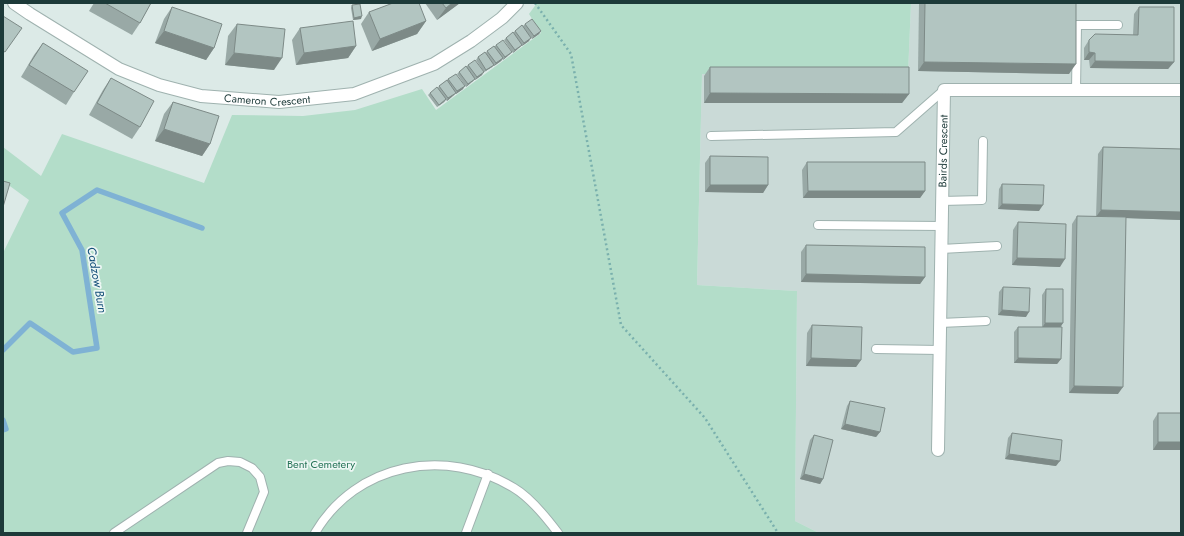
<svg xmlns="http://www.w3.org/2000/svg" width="1184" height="536" viewBox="0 0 1184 536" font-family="Jost,sans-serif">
<rect width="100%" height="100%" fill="#dceae7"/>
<polygon fill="#cadad7" points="911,3 1181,4 1181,533 819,533 795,521 797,291 697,285 702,74 908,74"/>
<polygon fill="#b3ddc9" points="537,3 911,3 908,74 702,74 697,285 797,291 795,521 819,533 3,533 3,253 29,200 3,181 3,147 41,176 62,134 204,183 232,115 303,116 355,110 422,89 436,110 541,33 529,14"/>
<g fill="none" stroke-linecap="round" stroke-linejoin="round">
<g stroke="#7fb2d4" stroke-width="5.5">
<polyline points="3,350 30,323 73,352 97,348 82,250 62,213 97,190 202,228"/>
<polyline points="3,420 6,429 3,430"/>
</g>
<defs>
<g id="lane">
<polyline points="1076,90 1077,25 1118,25"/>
<polyline points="711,136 896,132 944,90"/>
<polyline points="942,201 982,200 983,141"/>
<polyline points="818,225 942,226"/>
<polyline points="941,249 997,246"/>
<polyline points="940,323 986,321"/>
<polyline points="876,349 940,350"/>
<polyline points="114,533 218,463 228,461 240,462 252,468 260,477 264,492 247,533"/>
<path d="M315 533C356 463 446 446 514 488 531 498 546 517 558 533"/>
<polyline points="466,533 488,474"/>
</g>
<g id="street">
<path id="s1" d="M14 3 30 14 119 69 159 85 201 96 279 102 354 94 434 64 471 41 502 18 517 3"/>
<path id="s2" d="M938 450 944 90H1181"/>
</g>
</defs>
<use href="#lane" stroke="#9fb2af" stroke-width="10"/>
<use href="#street" stroke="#9fb2af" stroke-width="14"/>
<polyline stroke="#7ab0ad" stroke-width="2.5" stroke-dasharray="2 3" stroke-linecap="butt" points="535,3 571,54 621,325 705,418 778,533"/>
<use href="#lane" stroke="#fff" stroke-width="8"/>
<use href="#street" stroke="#fff" stroke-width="12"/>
</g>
<g fill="#99a9a6">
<polygon points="94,3 151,3 140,23 132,35 89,11"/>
<polygon points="425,3 460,3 437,20"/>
<polygon points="919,3 1076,3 1069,74 918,71"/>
<polygon points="352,5 361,19 353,20 351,8"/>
<polygon points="172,7 214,48 206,60 155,43 164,19"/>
<polygon points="1139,7 1174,62 1168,69 1090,68 1089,60 1084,60 1084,48 1089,40 1133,35 1134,14"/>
<polygon points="369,12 426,21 417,34 372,51 361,24"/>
<polygon points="237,24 274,70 225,65 228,36"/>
<polygon points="525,24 541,31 539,34 532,39 528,34 529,41 522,46 522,45 520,47 513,53 504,40 506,38 513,33 515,31 523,26"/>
<polygon points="300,28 356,46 348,58 296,65 292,40"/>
<polygon points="43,43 74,92 66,105 21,77 34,55"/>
<polygon points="496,45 512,52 510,54 503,60 503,59 501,61 494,66 493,65 492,67 484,72 476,60 478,57 486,53 487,51 495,46"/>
<polygon points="468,65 482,75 475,80 474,79 473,81 466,87 457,74 459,72 466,67"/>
<polygon points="710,67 909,94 902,103 704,103 704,76"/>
<polygon points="111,78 140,127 132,139 89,115 103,90"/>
<polygon points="448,79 463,89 456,94 455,93 454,95 447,101 446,100 444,102 437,107 428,95 430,93 438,88 439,86 447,80"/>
<polygon points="173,102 210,144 202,156 155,141 164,114"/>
<polygon points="1103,147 1181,149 1181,220 1126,218 1118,394 1069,393 1072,224 1077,216 1096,217 1098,154"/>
<polygon points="710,156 768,185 763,193 705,192 705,163"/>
<polygon points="807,162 925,191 920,198 803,198 802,170"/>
<polygon points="1002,184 1039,211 998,209 999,189"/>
<polygon points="1018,222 1060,267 1012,265 1013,230"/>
<polygon points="806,245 925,277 920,284 801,282 801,252"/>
<polygon points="1003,287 1026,317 998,315 999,292"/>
<polygon points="1046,289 1060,327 1061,359 1057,364 1014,363 1014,332 1018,327 1042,327 1042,295"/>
<polygon points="812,325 861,360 856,367 806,366 807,333"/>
<polygon points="850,401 880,432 876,437 841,429 847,406"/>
<polygon points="1158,413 1181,413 1181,450 1153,450 1153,421"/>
<polygon points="1012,433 1056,466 1005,459 1008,438"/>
<polygon points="814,435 823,479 820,484 800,479 810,440"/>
</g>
<g fill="#7d8a87">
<polygon points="452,3 460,3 437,20 446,8"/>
<polygon points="362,16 361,19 353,20 354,18"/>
<polygon points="426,21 417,34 372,51 380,39"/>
<polygon points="164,31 214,48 206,60 155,43"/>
<polygon points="541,31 539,34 532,39 534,36"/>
<polygon points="531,38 529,41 522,46 524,43"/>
<polygon points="522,45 520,47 513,53 515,50"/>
<polygon points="356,46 348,58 296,65 304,53"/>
<polygon points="512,52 510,54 503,60 505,57"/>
<polygon points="1089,52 1095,53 1089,60 1084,60"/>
<polygon points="234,53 282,58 274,70 225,65"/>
<polygon points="503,58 501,61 494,66 496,63"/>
<polygon points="1095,61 1174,62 1168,69 1090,68"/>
<polygon points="924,62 1076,64 1069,74 918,71"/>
<polygon points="494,65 492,67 484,72 486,70"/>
<polygon points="484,72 482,75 475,80 477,77"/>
<polygon points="475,79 473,81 466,87 468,84"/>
<polygon points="465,86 463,89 456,94 457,91"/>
<polygon points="456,93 454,95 447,101 448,98"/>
<polygon points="710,93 909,94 902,103 704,103"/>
<polygon points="446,99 444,102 437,107 439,105"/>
<polygon points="164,129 210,144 202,156 155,141"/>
<polygon points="710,185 768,185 763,193 705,192"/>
<polygon points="808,191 925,191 920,198 803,198"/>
<polygon points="1002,204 1043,205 1039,211 998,209"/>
<polygon points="1101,210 1181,212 1181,220 1096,217"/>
<polygon points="1017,258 1065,259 1060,267 1012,265"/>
<polygon points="806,274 925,277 920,284 801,282"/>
<polygon points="1002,310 1029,312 1026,317 998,315"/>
<polygon points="1045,323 1063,323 1060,328 1042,328"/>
<polygon points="811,358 861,360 856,367 806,366"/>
<polygon points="1018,358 1061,359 1057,364 1014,363"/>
<polygon points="1074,386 1123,387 1118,394 1069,393"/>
<polygon points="845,424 880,432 876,437 841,429"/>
<polygon points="1158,442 1181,442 1181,450 1153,450"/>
<polygon points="1009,454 1060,461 1056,466 1005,459"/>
<polygon points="804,474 823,479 820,484 800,479"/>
</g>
<g fill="#b2c5c1" stroke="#7d8a87">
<polygon points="105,3 151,3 140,23"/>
<polygon points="393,3 419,3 426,21 380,39 369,12"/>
<polygon points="442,3 452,3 446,8"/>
<polygon points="925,3 1076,3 1076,64 924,62"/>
<polygon points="360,4 362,16 354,18 352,5"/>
<polygon points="172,7 222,24 214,48 164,31"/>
<polygon points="1139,7 1174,7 1174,62 1095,61 1095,53 1089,52 1089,40 1095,34 1138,35"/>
<polygon points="3,16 22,28 5,52 3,51"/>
<polygon points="532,19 541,31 534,36 525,24"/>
<polygon points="353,21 356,46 304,53 300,28"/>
<polygon points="237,24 285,29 282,58 234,53"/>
<polygon points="522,25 531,38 524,43 515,31"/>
<polygon points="513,32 522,45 515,50 506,38"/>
<polygon points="503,40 512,52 505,57 496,45"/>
<polygon points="43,43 88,71 74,92 29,65"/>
<polygon points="494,46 503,58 496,63 487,51"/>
<polygon points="485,52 494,65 486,70 478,57"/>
<polygon points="475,60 484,72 477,77 468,65"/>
<polygon points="466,66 475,79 468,84 459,72"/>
<polygon points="710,67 909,67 909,94 710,93"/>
<polygon points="456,74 465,86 457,91 448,79"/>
<polygon points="111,78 154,101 140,127 97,103"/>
<polygon points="447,80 456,93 448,98 439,86"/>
<polygon points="437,87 446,99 439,105 430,93"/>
<polygon points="173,102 219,116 210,144 164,129"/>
<polygon points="1103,147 1181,149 1181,212 1101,210"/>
<polygon points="710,156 768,157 768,185 710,185"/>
<polygon points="807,162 925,162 925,191 808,191"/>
<polygon points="3,181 10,183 3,207"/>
<polygon points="1002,184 1044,185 1043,205 1002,204"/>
<polygon points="1077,216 1126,217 1123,387 1074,386"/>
<polygon points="1018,222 1066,224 1065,259 1017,258"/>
<polygon points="806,245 925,247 925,277 806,274"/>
<polygon points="1003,287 1030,288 1029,312 1002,310"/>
<polygon points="1046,289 1063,289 1063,323 1045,323"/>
<polygon points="812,325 862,327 861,360 811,358"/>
<polygon points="1018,327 1062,327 1061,359 1018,358"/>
<polygon points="850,401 885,408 880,432 845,424"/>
<rect x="1158" y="413" width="23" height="29"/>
<polygon points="1012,433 1062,440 1060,461 1009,454"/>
<polygon points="814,435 833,440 823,479 804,474"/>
</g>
<g text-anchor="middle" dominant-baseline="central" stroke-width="3.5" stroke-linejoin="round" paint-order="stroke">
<g font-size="11" fill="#1d3a39" stroke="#edf7f4">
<text stroke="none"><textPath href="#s1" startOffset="277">Cameron Crescent</textPath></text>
<text stroke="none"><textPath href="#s2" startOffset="299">Bairds Crescent</textPath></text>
</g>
<g font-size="11" fill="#257357" stroke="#edf7f4">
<text x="321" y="464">Bent Cemetery</text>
</g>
<g font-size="12" font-style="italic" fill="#144f79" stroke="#edf7f4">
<text transform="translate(97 280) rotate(80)">Cadzow Burn</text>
</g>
</g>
<rect width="1184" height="536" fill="none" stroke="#1d3a39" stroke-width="8"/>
</svg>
